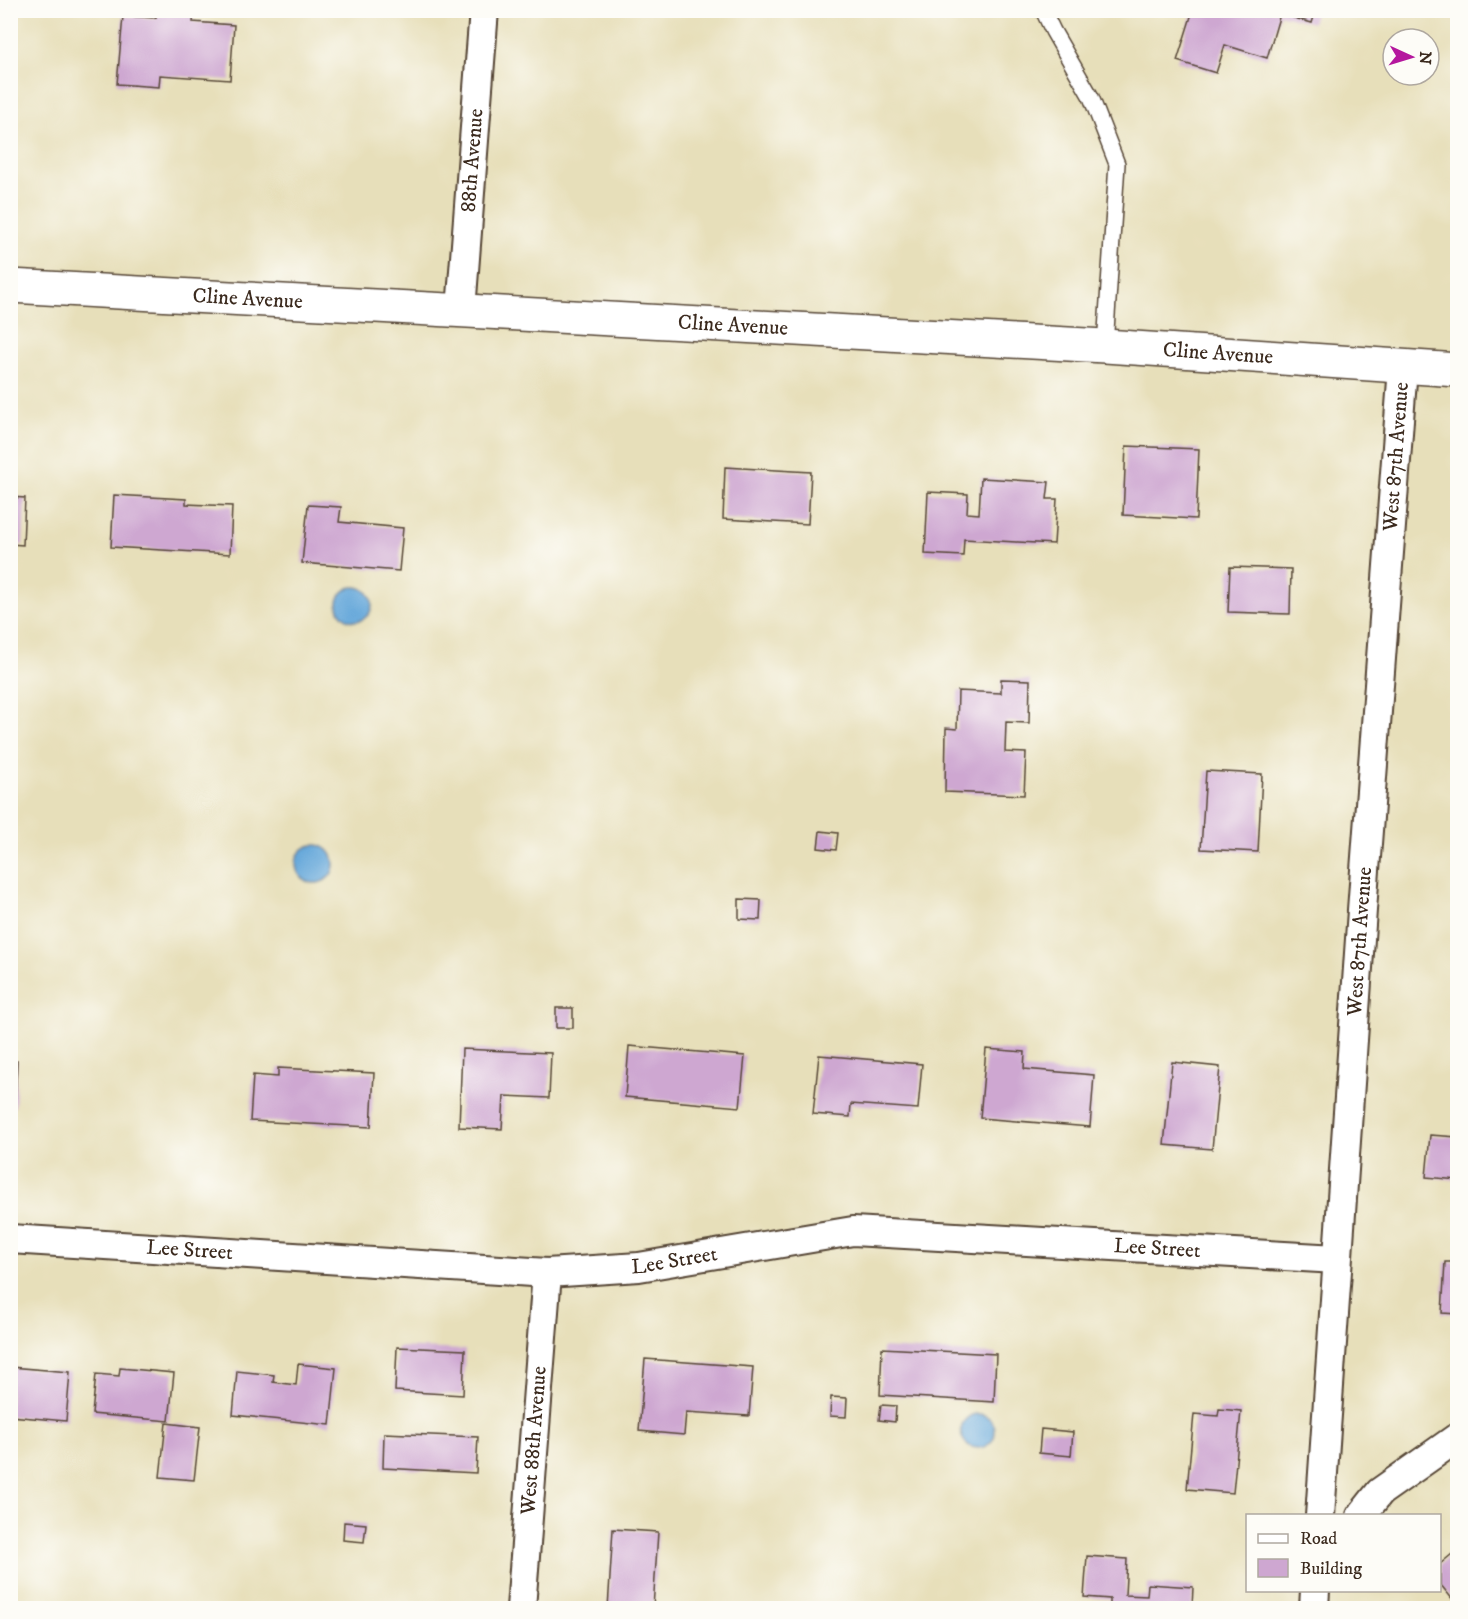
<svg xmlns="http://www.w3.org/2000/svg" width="1468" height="1619" viewBox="0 0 1468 1619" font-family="'IM FELL DW Pica',serif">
<rect width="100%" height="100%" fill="#fdfcf7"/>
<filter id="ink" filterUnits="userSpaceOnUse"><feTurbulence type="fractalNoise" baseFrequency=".0167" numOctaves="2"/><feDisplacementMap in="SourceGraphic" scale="12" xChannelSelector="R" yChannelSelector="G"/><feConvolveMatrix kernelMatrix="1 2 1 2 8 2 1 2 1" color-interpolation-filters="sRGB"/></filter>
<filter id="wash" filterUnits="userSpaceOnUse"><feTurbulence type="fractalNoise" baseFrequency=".008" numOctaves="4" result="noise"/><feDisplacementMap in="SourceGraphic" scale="24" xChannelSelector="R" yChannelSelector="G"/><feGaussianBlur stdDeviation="1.35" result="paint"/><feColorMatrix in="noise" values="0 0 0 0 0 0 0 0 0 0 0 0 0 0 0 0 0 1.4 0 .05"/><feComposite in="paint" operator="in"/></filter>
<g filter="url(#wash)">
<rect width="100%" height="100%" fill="#e7dfba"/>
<g fill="#66a8da" stroke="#50697c" stroke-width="1.5">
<circle cx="355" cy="604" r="17"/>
<circle cx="315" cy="864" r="19"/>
<circle cx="978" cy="1431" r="17"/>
</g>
<g id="blocks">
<g fill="#cea7d1">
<polygon points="156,10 194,10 193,22 234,25 230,80 160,75 159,87 117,84 123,16 156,18"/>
<polygon points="1193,10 1316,10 1312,23 1280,14 1267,58 1225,45 1216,73 1177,61"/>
<polygon points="1126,446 1199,449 1196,519 1123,515"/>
<polygon points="725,467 811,472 808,524 723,519"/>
<polygon points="981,478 1049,482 1047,499 1057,499 1054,544 964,539 963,556 925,554 928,492 968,494 967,513 979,514"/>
<polygon points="114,495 186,499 186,504 232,506 230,554 111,547"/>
<polygon points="10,497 25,498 23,545 10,544"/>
<polygon points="308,505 341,507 339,522 403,528 399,571 302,563"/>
<polygon points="1230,567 1291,569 1290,614 1228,612"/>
<polygon points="1001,679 1030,680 1029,723 1006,722 1005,752 1026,753 1024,795 945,792 946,728 957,729 958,691 1001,693"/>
<polygon points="1206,771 1262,774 1258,852 1201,849"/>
<polygon points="820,831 838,833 836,850 818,848"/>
<polygon points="739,899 761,900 760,920 739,919"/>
<rect x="556" y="1008" width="17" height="20"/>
<polygon points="629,1046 745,1056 740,1107 625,1097"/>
<polygon points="462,1049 551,1053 549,1098 504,1096 502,1129 459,1127"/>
<polygon points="986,1049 1025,1052 1024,1069 1094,1075 1090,1127 980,1118"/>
<polygon points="819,1055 922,1064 918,1109 851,1104 850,1117 813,1114"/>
<polygon points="10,1061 17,1061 15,1107 10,1107"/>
<polygon points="1172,1062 1220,1067 1212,1149 1164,1145"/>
<polygon points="278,1068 374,1073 371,1127 250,1121 253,1075 278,1077"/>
<polygon points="1430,1135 1458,1137 1458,1180 1426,1177"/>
<polygon points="1445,1262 1458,1262 1458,1314 1442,1313"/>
<polygon points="397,1347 465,1350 463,1395 395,1391"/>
<polygon points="882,1348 996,1354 994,1402 880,1395"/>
<polygon points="645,1359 753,1367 749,1416 686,1412 684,1435 639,1431"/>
<polygon points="298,1364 336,1368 330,1425 233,1415 237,1371 274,1375 273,1382 296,1385"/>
<polygon points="10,1367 70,1372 66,1421 10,1416"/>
<polygon points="120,1368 174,1373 169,1421 92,1414 96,1374 119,1376"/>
<polygon points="831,1397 847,1398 846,1417 830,1416"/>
<polygon points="881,1405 896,1406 895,1422 879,1420"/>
<polygon points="1219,1409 1241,1411 1233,1493 1187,1489 1194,1414 1218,1416"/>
<polygon points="166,1423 200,1427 194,1480 160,1477"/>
<polygon points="1041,1429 1073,1432 1071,1456 1039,1453"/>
<polygon points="384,1433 478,1437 476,1473 383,1468"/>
<polygon points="344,1522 366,1524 364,1542 343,1540"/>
<polygon points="613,1529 658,1532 653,1608 608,1608"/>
<polygon points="1458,1549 1458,1606 1440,1584 1440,1564"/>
<polygon points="1087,1556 1127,1559 1125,1595 1147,1596 1148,1584 1193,1587 1192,1608 1110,1608 1110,1599 1084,1597"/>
</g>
</g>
</g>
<g filter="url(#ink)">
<use href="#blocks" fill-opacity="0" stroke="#554535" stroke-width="1.5"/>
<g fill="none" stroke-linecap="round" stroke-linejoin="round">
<defs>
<polyline id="service" points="1043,10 1053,31 1091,97 1117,164 1105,346"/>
<g id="minor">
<path id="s1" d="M461 310 484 10"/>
<path id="s2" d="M10 1239 547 1273 639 1267 853 1231 1337 1259"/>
<path id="s3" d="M1320 1516 1362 910 1403 367"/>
<polyline points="1361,1516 1380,1492 1458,1437"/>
<path id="s4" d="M521 1608 547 1273"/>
<polyline points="1314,1608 1315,1590"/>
</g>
<g id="tertiary">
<path id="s5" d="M10 286 1105 346 1458 370"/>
</g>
</defs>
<use href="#service" stroke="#554535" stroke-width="18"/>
<use href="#minor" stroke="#554535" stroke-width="32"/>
<use href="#tertiary" stroke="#554535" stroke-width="36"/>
<use href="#service" stroke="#fff" stroke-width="15"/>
<use href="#minor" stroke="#fff" stroke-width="28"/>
<use href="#tertiary" stroke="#fff" stroke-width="33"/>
</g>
</g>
<g text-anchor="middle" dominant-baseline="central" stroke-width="4.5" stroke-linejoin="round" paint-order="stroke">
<g font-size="21" fill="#3b2a1e" stroke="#fdfcf7">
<text stroke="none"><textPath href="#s1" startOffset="150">88th Avenue</textPath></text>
<text stroke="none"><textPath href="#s5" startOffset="238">Cline Avenue</textPath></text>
<text stroke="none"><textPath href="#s5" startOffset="724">Cline Avenue</textPath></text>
<text stroke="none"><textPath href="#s5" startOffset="1210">Cline Avenue</textPath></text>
<text stroke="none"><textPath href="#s3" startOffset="1062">West 87th Avenue</textPath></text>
<text stroke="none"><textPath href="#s3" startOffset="576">West 87th Avenue</textPath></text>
<text stroke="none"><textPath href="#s2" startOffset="1152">Lee Street</textPath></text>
<text stroke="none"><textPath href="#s2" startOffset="180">Lee Street</textPath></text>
<text stroke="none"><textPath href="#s2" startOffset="666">Lee Street</textPath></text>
<text stroke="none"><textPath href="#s4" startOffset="168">West 88th Avenue</textPath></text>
</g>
</g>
<rect width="1468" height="1619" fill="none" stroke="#fdfcf7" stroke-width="36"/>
<rect x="1246" y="1514" width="195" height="78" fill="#fdfcf7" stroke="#afa8a0" stroke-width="1.5"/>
<rect x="1258" y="1534" width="30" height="9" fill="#ffffff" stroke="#afa8a0" stroke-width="1.5"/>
<text x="1300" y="1544" font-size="18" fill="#3b2a1e">Road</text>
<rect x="1258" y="1559" width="30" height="18" fill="#cea7d1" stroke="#afa8a0" stroke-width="1.5"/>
<text x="1300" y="1574" font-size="18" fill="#3b2a1e">Building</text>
<g transform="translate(1411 57) rotate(94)"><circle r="28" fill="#fdfcf7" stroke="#afa8a0" stroke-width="1.5"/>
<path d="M0-4.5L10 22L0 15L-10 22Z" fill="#b5179e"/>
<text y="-9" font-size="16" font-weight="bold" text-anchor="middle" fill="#3b2a1e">N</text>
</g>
</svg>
